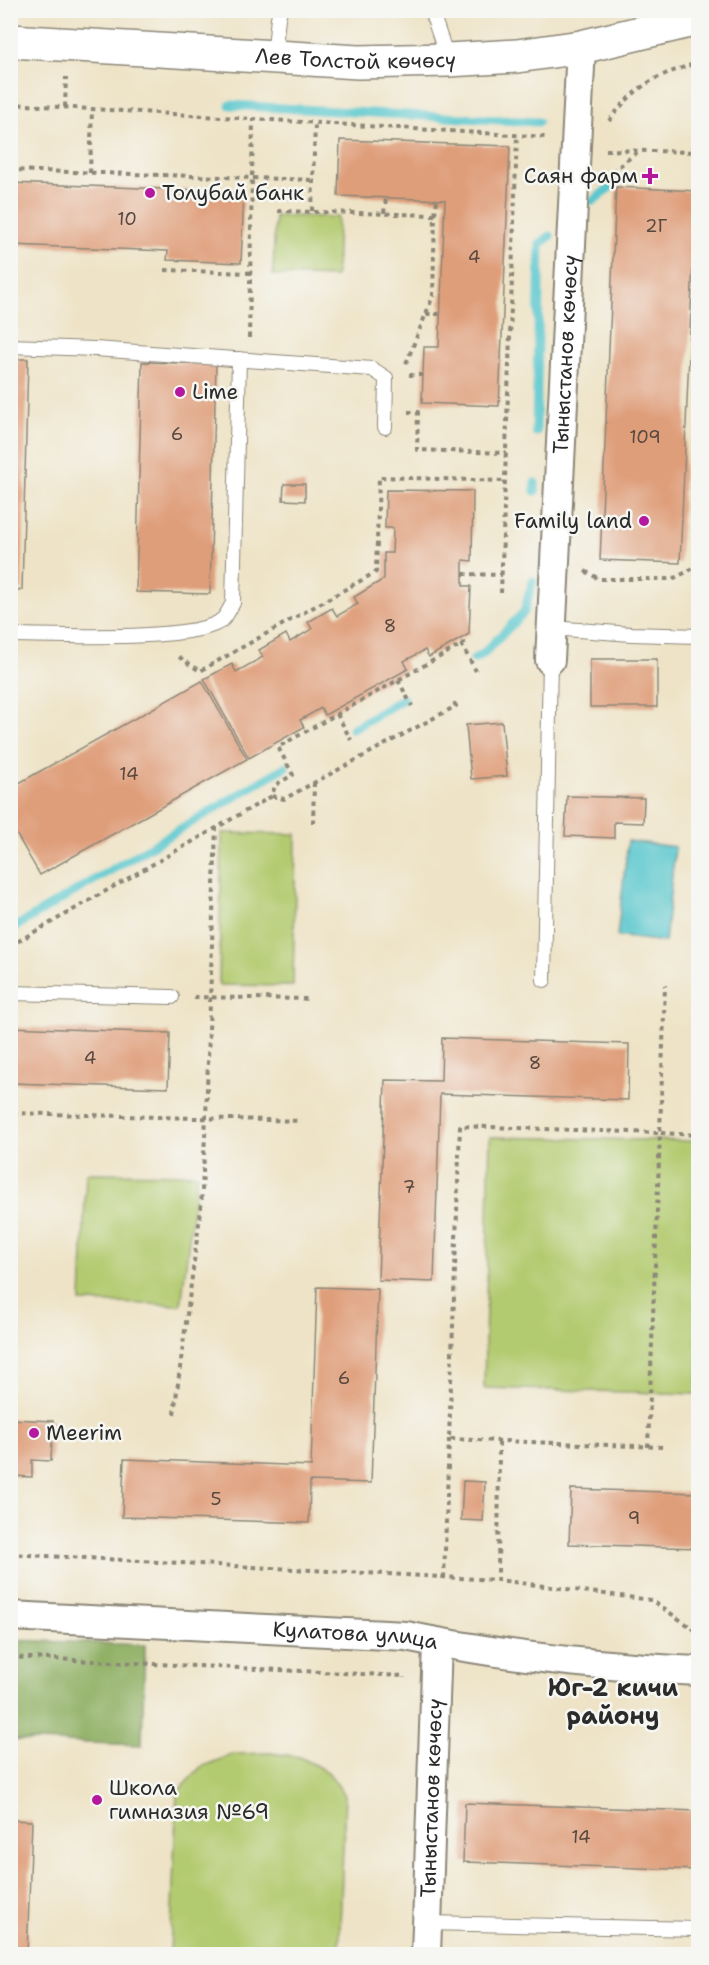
<svg xmlns="http://www.w3.org/2000/svg" width="709" height="1965" viewBox="0 0 709 1965" font-family="'Shantell Sans',sans-serif">
<rect width="100%" height="100%" fill="#f6f6f2"/>
<filter id="ink" filterUnits="userSpaceOnUse"><feTurbulence type="fractalNoise" baseFrequency=".0167" numOctaves="2"/><feDisplacementMap in="SourceGraphic" scale="12" xChannelSelector="R" yChannelSelector="G"/><feConvolveMatrix kernelMatrix="1 2 1 2 8 2 1 2 1" color-interpolation-filters="sRGB"/></filter>
<filter id="wash" filterUnits="userSpaceOnUse"><feTurbulence type="fractalNoise" baseFrequency=".008" numOctaves="4" result="noise"/><feDisplacementMap in="SourceGraphic" scale="24" xChannelSelector="R" yChannelSelector="G"/><feGaussianBlur stdDeviation="1.35" result="paint"/><feColorMatrix in="noise" values="0 0 0 0 0 0 0 0 0 0 0 0 0 0 0 0 0 1.4 0 .05"/><feComposite in="paint" operator="in"/></filter>
<g filter="url(#wash)">
<rect width="100%" height="100%" fill="#eee3c6"/>
<g fill="#b3cb70" stroke="#6f7b4e" stroke-width="1.5">
<polygon points="275,216 338,217 336,277 273,275"/>
<polygon points="222,833 296,834 293,986 219,985"/>
<polygon points="490,1137 698,1141 698,1394 484,1388"/>
<polygon points="86,1173 197,1174 181,1305 81,1302"/>
<polygon points="270,1753 300,1757 328,1772 345,1795 339,1954 170,1954 177,1792 201,1767 234,1754"/>
</g>
<polygon fill="#8eaf62" stroke="#5c6d46" stroke-width="1.5" points="11,1640 145,1645 142,1745 11,1740"/>
<polygon fill="#5bc8ce" stroke="#437a7c" stroke-width="1.5" points="628,841 675,847 665,942 617,936"/>
<g fill="none" stroke-linecap="round" stroke-linejoin="round">
<g stroke="#5bc8ce" stroke-width="9">
<polyline points="230,105 538,122"/>
<polyline points="593,201 620,179"/>
<polyline points="536,432 540,244 550,236"/>
<polyline points="535,483 535,491"/>
<polyline points="474,659 483,654 524,612 533,581"/>
<polyline points="352,729 403,699"/>
<polyline points="10,930 285,767"/>
</g>
</g>
<g id="blocks">
<g fill="#df9e7a">
<polygon points="340,140 510,146 499,406 422,403 424,347 439,347 445,200 338,196"/>
<polygon points="10,183 244,192 241,263 167,260 168,251 10,245"/>
<polygon points="616,187 698,191 698,262 693,262 680,563 600,560"/>
<polygon points="10,359 28,359 22,590 10,590"/>
<polygon points="142,362 216,364 210,594 136,592"/>
<polygon points="284,484 305,484 305,501 283,500"/>
<polygon points="386,490 473,491 472,561 463,560 463,586 471,586 469,634 429,657 425,650 404,661 408,669 325,715 321,708 300,720 304,727 249,758 204,679 232,664 236,672 263,657 259,650 286,634 290,642 312,629 308,622 332,608 337,616 358,604 354,597 384,579 384,553 392,553 393,528 385,528"/>
<rect x="590" y="659" width="67" height="48"/>
<polygon points="202,681 247,759 40,875 10,823 10,788"/>
<polygon points="502,722 507,776 471,779 466,725"/>
<polygon points="567,796 644,798 643,823 614,822 614,838 565,836"/>
<polygon points="10,1027 170,1033 168,1088 10,1083"/>
<polygon points="442,1038 629,1044 628,1100 440,1094 434,1282 378,1280 385,1080 441,1081"/>
<polygon points="317,1287 378,1289 371,1483 310,1481 309,1523 122,1517 124,1459 311,1466"/>
<polygon points="10,1419 53,1421 51,1461 32,1460 32,1477 10,1476"/>
<polygon points="463,1481 485,1482 483,1521 461,1520"/>
<polygon points="571,1489 698,1493 698,1548 569,1544"/>
<polygon points="465,1803 698,1811 698,1870 463,1862"/>
<polygon points="10,1820 32,1821 27,1954 10,1954"/>
</g>
</g>
</g>
<g filter="url(#ink)">
<use href="#blocks" fill-opacity="0" stroke="#8c8778" stroke-width="1.5"/>
<g fill="none" stroke-linecap="round" stroke-linejoin="round">
<defs>
<g id="service">
<polyline points="431,10 448,60"/>
<polyline points="274,57 278,18 280,10"/>
<polyline points="10,346 95,349 372,369 386,378 385,427"/>
<polyline points="552,628 631,634 698,636"/>
<path d="M10 635C49 635 199 643 223 619 227 615 230 608 233 603L239 359"/>
<polyline points="544,980 550,660"/>
<polyline points="10,993 172,997"/>
<polyline points="427,1923 698,1929"/>
</g>
<g id="minor">
<path id="s1" d="M550 660 581 47"/>
<path id="s2" d="M10 1616 406 1636C502 1656 601 1666 698 1671"/>
<path id="s3" d="M426 1954 437 1643"/>
</g>
<g id="primary">
<path id="s4" d="M10 41 358 62 448 60 517 56 581 47 698 19"/>
</g>
</defs>
<use href="#service" stroke="#8c8778" stroke-width="16"/>
<use href="#minor" stroke="#8c8778" stroke-width="32"/>
<use href="#primary" stroke="#8c8778" stroke-width="36"/>
<g stroke="#8c8778" stroke-width="4" stroke-dasharray="4.5 4.5" stroke-linecap="butt">
<polyline points="10,104 546,137"/>
<polyline points="65,107 66,77"/>
<path d="M609 121C636 85 656 75 698 63"/>
<polyline points="606,150 698,152"/>
<polyline points="10,170 314,180"/>
<polyline points="90,173 92,110"/>
<polyline points="605,177 639,151"/>
<polyline points="278,211 435,215 433,296 405,366"/>
<polyline points="312,211 315,123"/>
<polyline points="384,213 386,198"/>
<polyline points="435,214 437,200"/>
<polyline points="165,270 250,273"/>
<polyline points="426,314 440,314"/>
<polyline points="249,338 253,119"/>
<polyline points="409,375 423,375"/>
<polyline points="408,412 418,412 417,450 506,453"/>
<polyline points="585,571 599,579 672,579 689,571 698,563"/>
<polyline points="463,574 502,575"/>
<polyline points="501,593 517,135"/>
<polyline points="461,644 476,671"/>
<polyline points="179,657 200,671 376,572 379,477 505,481"/>
<polyline points="398,680 412,706"/>
<polyline points="337,714 351,740"/>
<polyline points="272,796 284,799 456,706 452,699"/>
<polyline points="313,823 314,783"/>
<polyline points="10,946 272,796 275,785 293,775 278,747 468,641"/>
<polyline points="194,997 308,999"/>
<polyline points="13,1113 301,1121"/>
<polyline points="174,1414 201,1208 206,1118 216,827"/>
<polyline points="499,1442 498,1580 651,1600 698,1632"/>
<polyline points="648,1447 660,1133 698,1135"/>
<polyline points="662,1447 449,1439 460,1126 660,1133 665,985"/>
<polyline points="10,1554 498,1580"/>
<polyline points="444,1578 449,1439"/>
<polyline points="10,1657 404,1676 404,1678"/>
</g>
<use href="#service" stroke="#fff" stroke-width="14"/>
<use href="#minor" stroke="#fff" stroke-width="28"/>
<use href="#primary" stroke="#fff" stroke-width="33"/>
</g>
</g>
<g fill="#b5179e" stroke="#f6f6f2" stroke-width="2">
<path d="M647 167h6v6h6v6h-6v6h-6v-6h-6v-6h6z"/>
<circle cx="150" cy="193" r="6"/>
<circle cx="180" cy="392" r="6"/>
<circle cx="644" cy="521" r="6"/>
<circle cx="34" cy="1433" r="6"/>
<circle cx="97" cy="1800" r="6"/>
</g>
<g text-anchor="middle" dominant-baseline="central" stroke-width="5" stroke-linejoin="round" paint-order="stroke">
<g font-size="18" fill="#58483f">
<text x="127" y="219">10</text>
<text x="656" y="226">2Г</text>
<text x="474" y="257">4</text>
<text x="177" y="434">6</text>
<text x="645" y="437">109</text>
<text x="390" y="626">8</text>
<text x="129" y="774">14</text>
<text x="90" y="1058">4</text>
<text x="535" y="1063">8</text>
<text x="409" y="1187">7</text>
<text x="344" y="1378">6</text>
<text x="216" y="1499">5</text>
<text x="634" y="1518">9</text>
<text x="581" y="1837">14</text>
</g>
<g font-size="21" fill="#2b2b2b" stroke="#f6f6f2">
<text stroke="none"><textPath href="#s4" startOffset="346">Лев Толстой көчөсү</textPath></text>
<text stroke="none"><textPath href="#s1" startOffset="306">Тыныстанов көчөсү</textPath></text>
<text stroke="none"><textPath href="#s2" startOffset="346">Кулатова улица</textPath></text>
<text stroke="none"><textPath href="#s3" startOffset="156">Тыныстанов көчөсү</textPath></text>
</g>
<g font-size="21" fill="#2b2b2b" stroke="#f6f6f2" text-anchor="start">
<text x="638" y="176" text-anchor="end">Саян фарм</text>
<text x="162" y="193">Толубай банк</text>
<text x="192" y="392">Lime</text>
<text x="632" y="521" text-anchor="end">Family land</text>
<text x="46" y="1433">Meerim</text>
<text x="109" y="1788">Школа<tspan x="109" dy="24">гимназия №69</tspan></text>
</g>
<g font-size="24" font-weight="bold" fill="#2b2b2b" stroke="#f6f6f2">
<text x="613" y="1688">Юг-2 кичи<tspan x="613" dy="28">району</tspan></text>
</g>
</g>
<rect width="709" height="1965" fill="none" stroke="#f6f6f2" stroke-width="36"/>
</svg>
